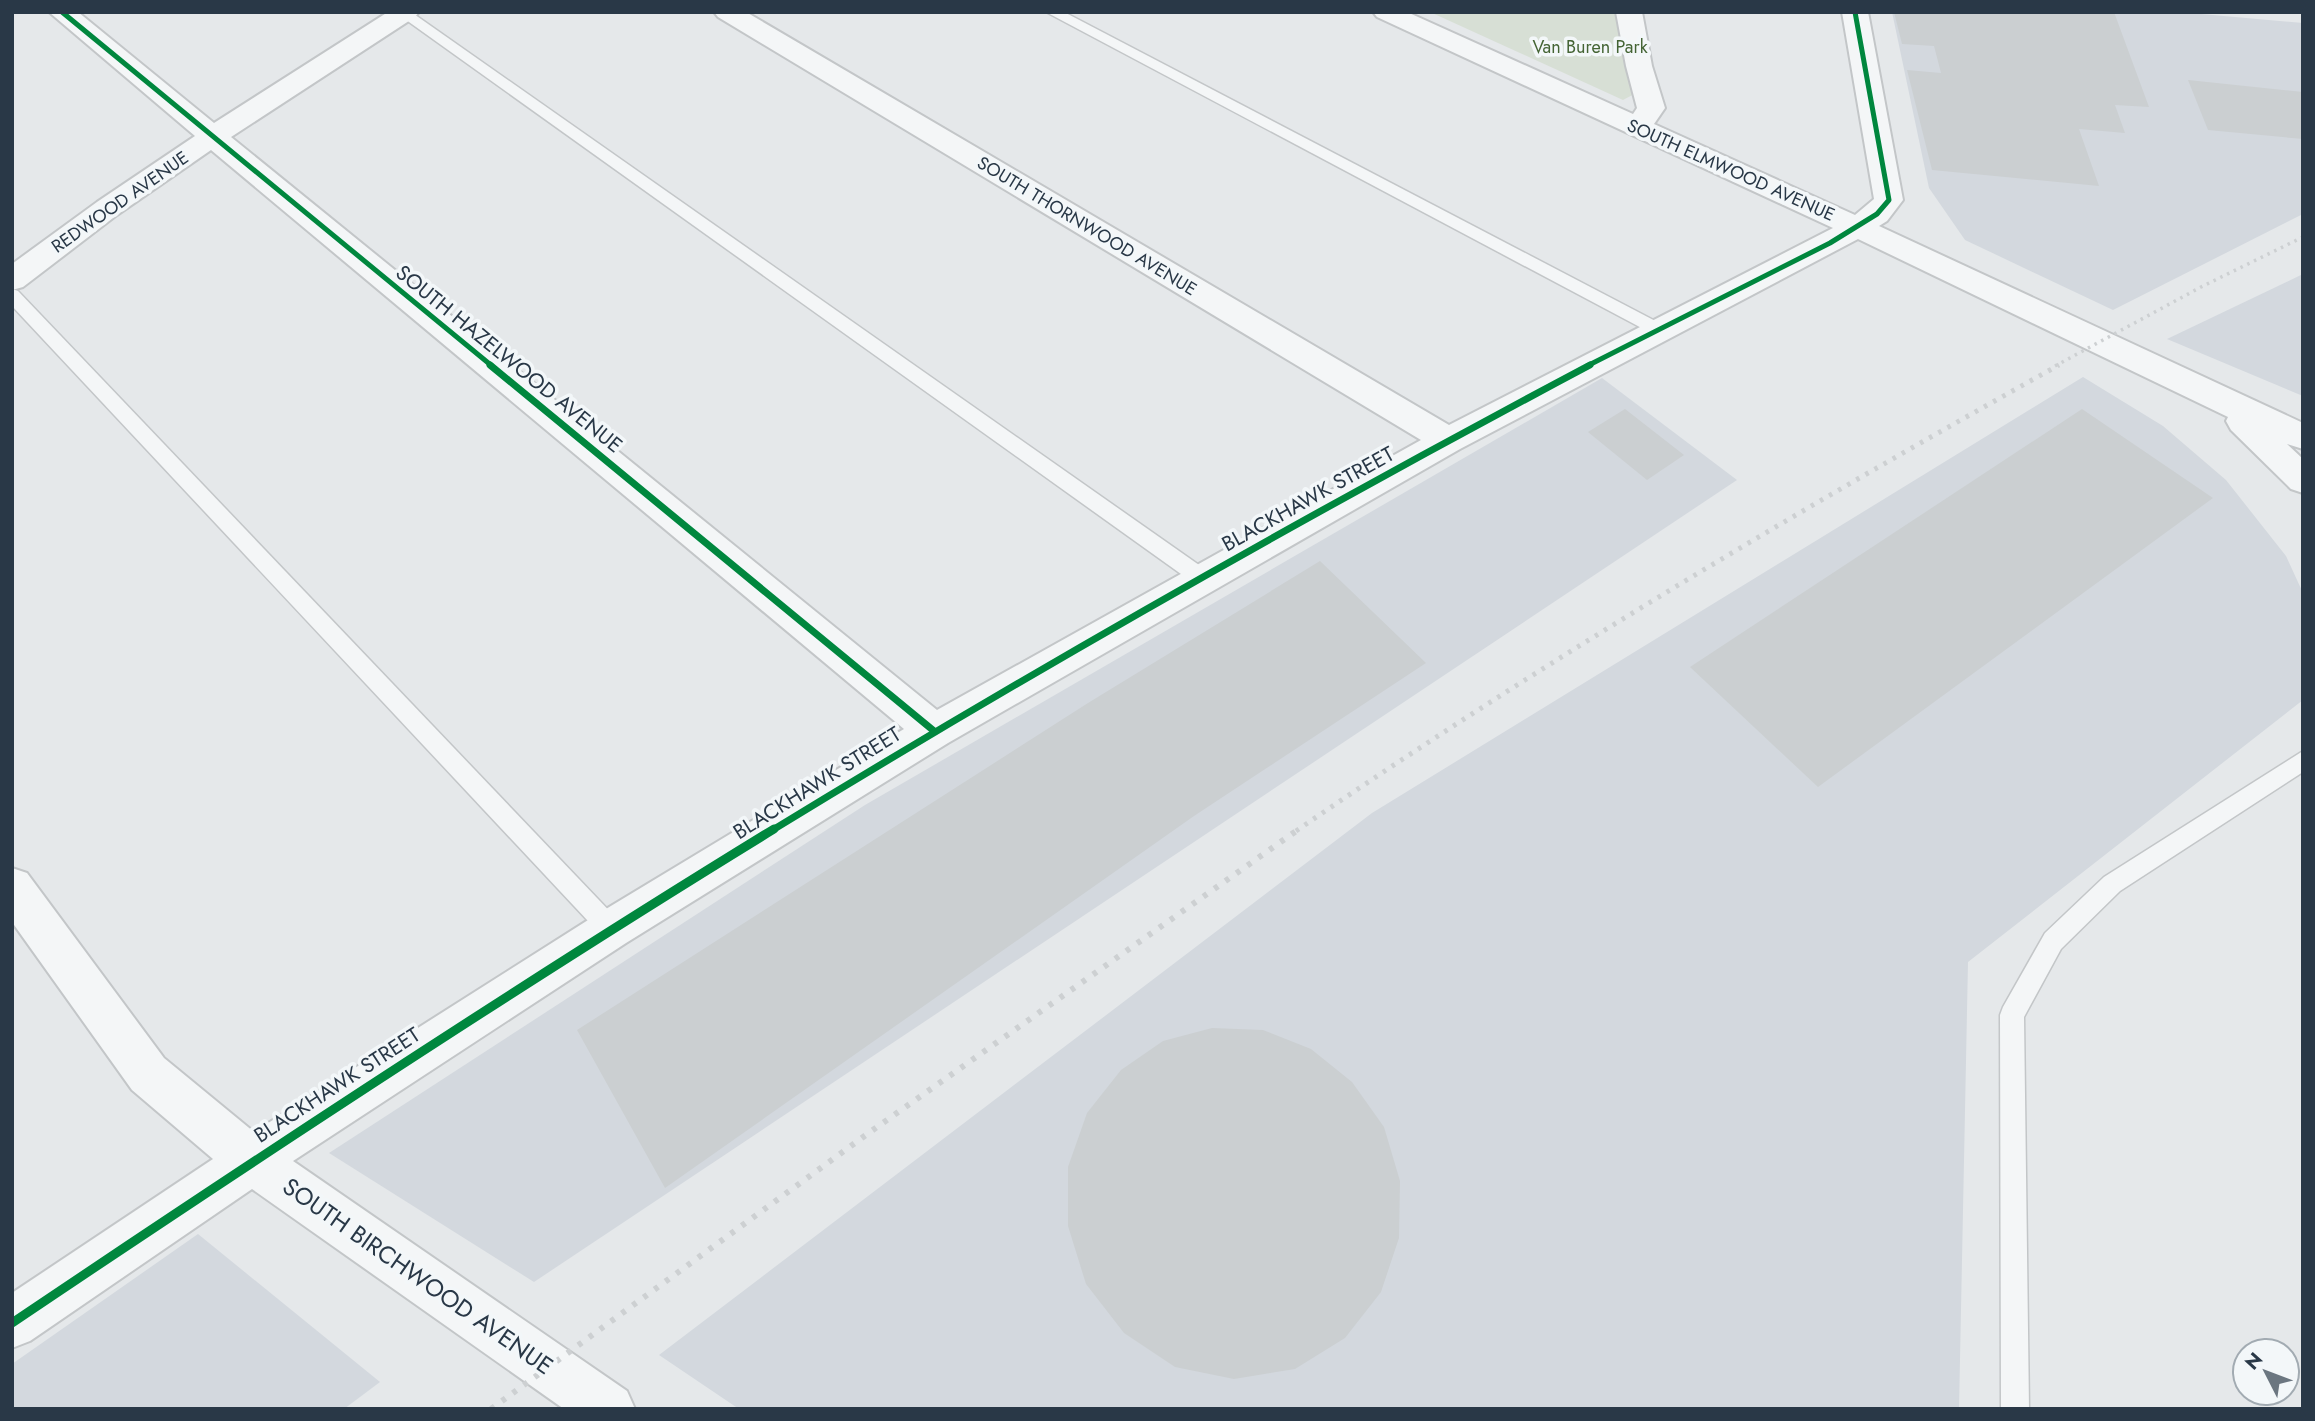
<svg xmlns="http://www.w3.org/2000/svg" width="2315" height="1421" viewBox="0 0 2315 1421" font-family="Jost,sans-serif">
<rect width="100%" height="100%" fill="#e5e8ea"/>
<g fill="#d3d8de">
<polygon points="1892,12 2179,12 2303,23 2303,214 2113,310 1965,240 1929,188"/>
<polygon points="2303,274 2303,396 2167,339"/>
<polygon points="2083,377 2163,426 2226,480 2286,556 2303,593 2303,700 1968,962 1959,1409 739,1409 659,1355 1372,813"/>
<polygon points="1602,378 1737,480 534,1282 329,1153 865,805"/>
<polygon points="198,1234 380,1382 344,1409 12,1409 12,1364"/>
</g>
<polygon fill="#d7dfd5" points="1430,12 1614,12 1640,91 1623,100"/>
<g fill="#cbcfd1">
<polygon points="1894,12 2114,12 2149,107 2115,105 2125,133 2079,129 2099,186 1932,170 1907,70 1941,73 1934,46 1902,44"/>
<polygon points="2188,80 2303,92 2303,139 2208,130"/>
<polygon points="1625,409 1684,455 1647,480 1588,432"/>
<polygon points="2082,409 2213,498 1818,787 1690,667"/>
<polygon points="1320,561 1426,663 1194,816 665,1188 577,1030 1088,703"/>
<polygon points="1212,1028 1263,1030 1311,1049 1352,1082 1384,1127 1400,1181 1399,1238 1381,1292 1345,1338 1295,1369 1234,1379 1175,1367 1124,1333 1086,1284 1068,1226 1068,1167 1087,1113 1121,1070 1163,1041"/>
</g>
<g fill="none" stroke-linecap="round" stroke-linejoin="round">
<defs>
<g id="lane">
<polygon points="395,12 411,12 1209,572 1212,578 1209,584 1202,586 1195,584"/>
<polygon points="1046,12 1064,12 1663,325 1666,329 1663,333 1651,333"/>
<polygon points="12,289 18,291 619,921 623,929 619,937 611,940 603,937 12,306"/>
<polygon points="2303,751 2303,772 2120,891 2061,949 2024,1017 2029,1409 2001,1409 2000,1015 2003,1007 2045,933 2104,877"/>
</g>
<polygon id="street" points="49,12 78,12 214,123 388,12 419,12 415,17 231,137 937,710 1421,440 718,17 714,12 746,12 1449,425 1833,228 1377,17 1373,12 1407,12 1633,114 1637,108 1626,66 1616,12 1642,12 1652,66 1665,108 1654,124 1855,215 1874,199 1842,12 1868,12 1903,200 1887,221 1879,226 2303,423 2303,449 2287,444 2303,459 2303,493 2291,489 2231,430 2226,421 2228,417 1858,239 1460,449 948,743 626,943 293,1161 627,1391 635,1409 564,1409 252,1189 30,1341 12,1348 12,1293 213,1159 132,1090 12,922 12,868 27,873 164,1058 254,1132 596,915 904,729 211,150 117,215 23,287 12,290 12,264 97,202 195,136"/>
</defs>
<use href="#lane" stroke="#c3c6c8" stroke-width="3"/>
<use href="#street" stroke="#c3c6c8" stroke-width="4"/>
<use href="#lane" fill="#f4f6f7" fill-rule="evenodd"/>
<use href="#street" fill="#f4f6f7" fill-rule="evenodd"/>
<polyline stroke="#cdd0d2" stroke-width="3.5" stroke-dasharray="2.5 5" stroke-linecap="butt" points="2055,366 2201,287 2303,237"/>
<path stroke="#cdd0d2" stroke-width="5" stroke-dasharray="3.5 7" stroke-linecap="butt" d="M1296 831C1542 662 1798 510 2059 365"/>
<polyline stroke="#cdd0d2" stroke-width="6" stroke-dasharray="4.5 9" stroke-linecap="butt" points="491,1409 870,1132 1299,829"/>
<defs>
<g id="cycleway-far2">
<polyline points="62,12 492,366"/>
<polyline points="1587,366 1830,243 1877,214 1889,200 1855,12"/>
</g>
<g id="cycleway-far1">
<polyline points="490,365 934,731"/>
<path d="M771 831C1039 667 1313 512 1590 365"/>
</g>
<path id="cycleway" d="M12 1323C263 1154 516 987 774 829"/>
</defs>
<use href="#cycleway-far2" stroke="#f3f7f9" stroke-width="9"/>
<use href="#cycleway-far1" stroke="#f3f7f9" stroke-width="11"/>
<use href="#cycleway" stroke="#f3f7f9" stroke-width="13"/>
<use href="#cycleway-far2" stroke="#00873e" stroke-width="5"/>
<use href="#cycleway-far1" stroke="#00873e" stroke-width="7"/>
<use href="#cycleway" stroke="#00873e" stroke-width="9"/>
</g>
<g text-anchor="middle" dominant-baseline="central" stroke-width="7" stroke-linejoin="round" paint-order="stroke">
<g font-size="18" fill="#446434" stroke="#f3f7f9">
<text x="1590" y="47">Van Buren Park</text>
</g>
<g font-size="18" fill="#293847" stroke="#f3f7f9">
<text transform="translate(1731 170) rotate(24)">SOUTH ELMWOOD AVENUE</text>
<text transform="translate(120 202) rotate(-35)">REDWOOD AVENUE</text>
<text transform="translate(1087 226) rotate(31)">SOUTH THORNWOOD AVENUE</text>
</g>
<g font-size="21" fill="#293847" stroke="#f3f7f9">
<text transform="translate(509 359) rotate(39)">SOUTH HAZELWOOD AVENUE</text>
<text transform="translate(1308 499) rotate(-29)">BLACKHAWK STREET</text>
<text transform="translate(817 783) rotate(-32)">BLACKHAWK STREET</text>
<text transform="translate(337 1085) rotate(-33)">BLACKHAWK STREET</text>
</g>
<g font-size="24" fill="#293847" stroke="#f3f7f9">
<text transform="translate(418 1276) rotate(35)">SOUTH BIRCHWOOD AVENUE</text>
</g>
</g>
<rect width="2315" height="1421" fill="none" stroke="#293847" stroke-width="28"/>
<g transform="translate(2266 1372) rotate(312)"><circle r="33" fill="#f3f7f9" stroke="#a2abb2" stroke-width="2"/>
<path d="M0-5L12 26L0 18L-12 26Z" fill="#6b7680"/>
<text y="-10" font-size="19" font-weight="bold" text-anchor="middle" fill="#293847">N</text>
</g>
</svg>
